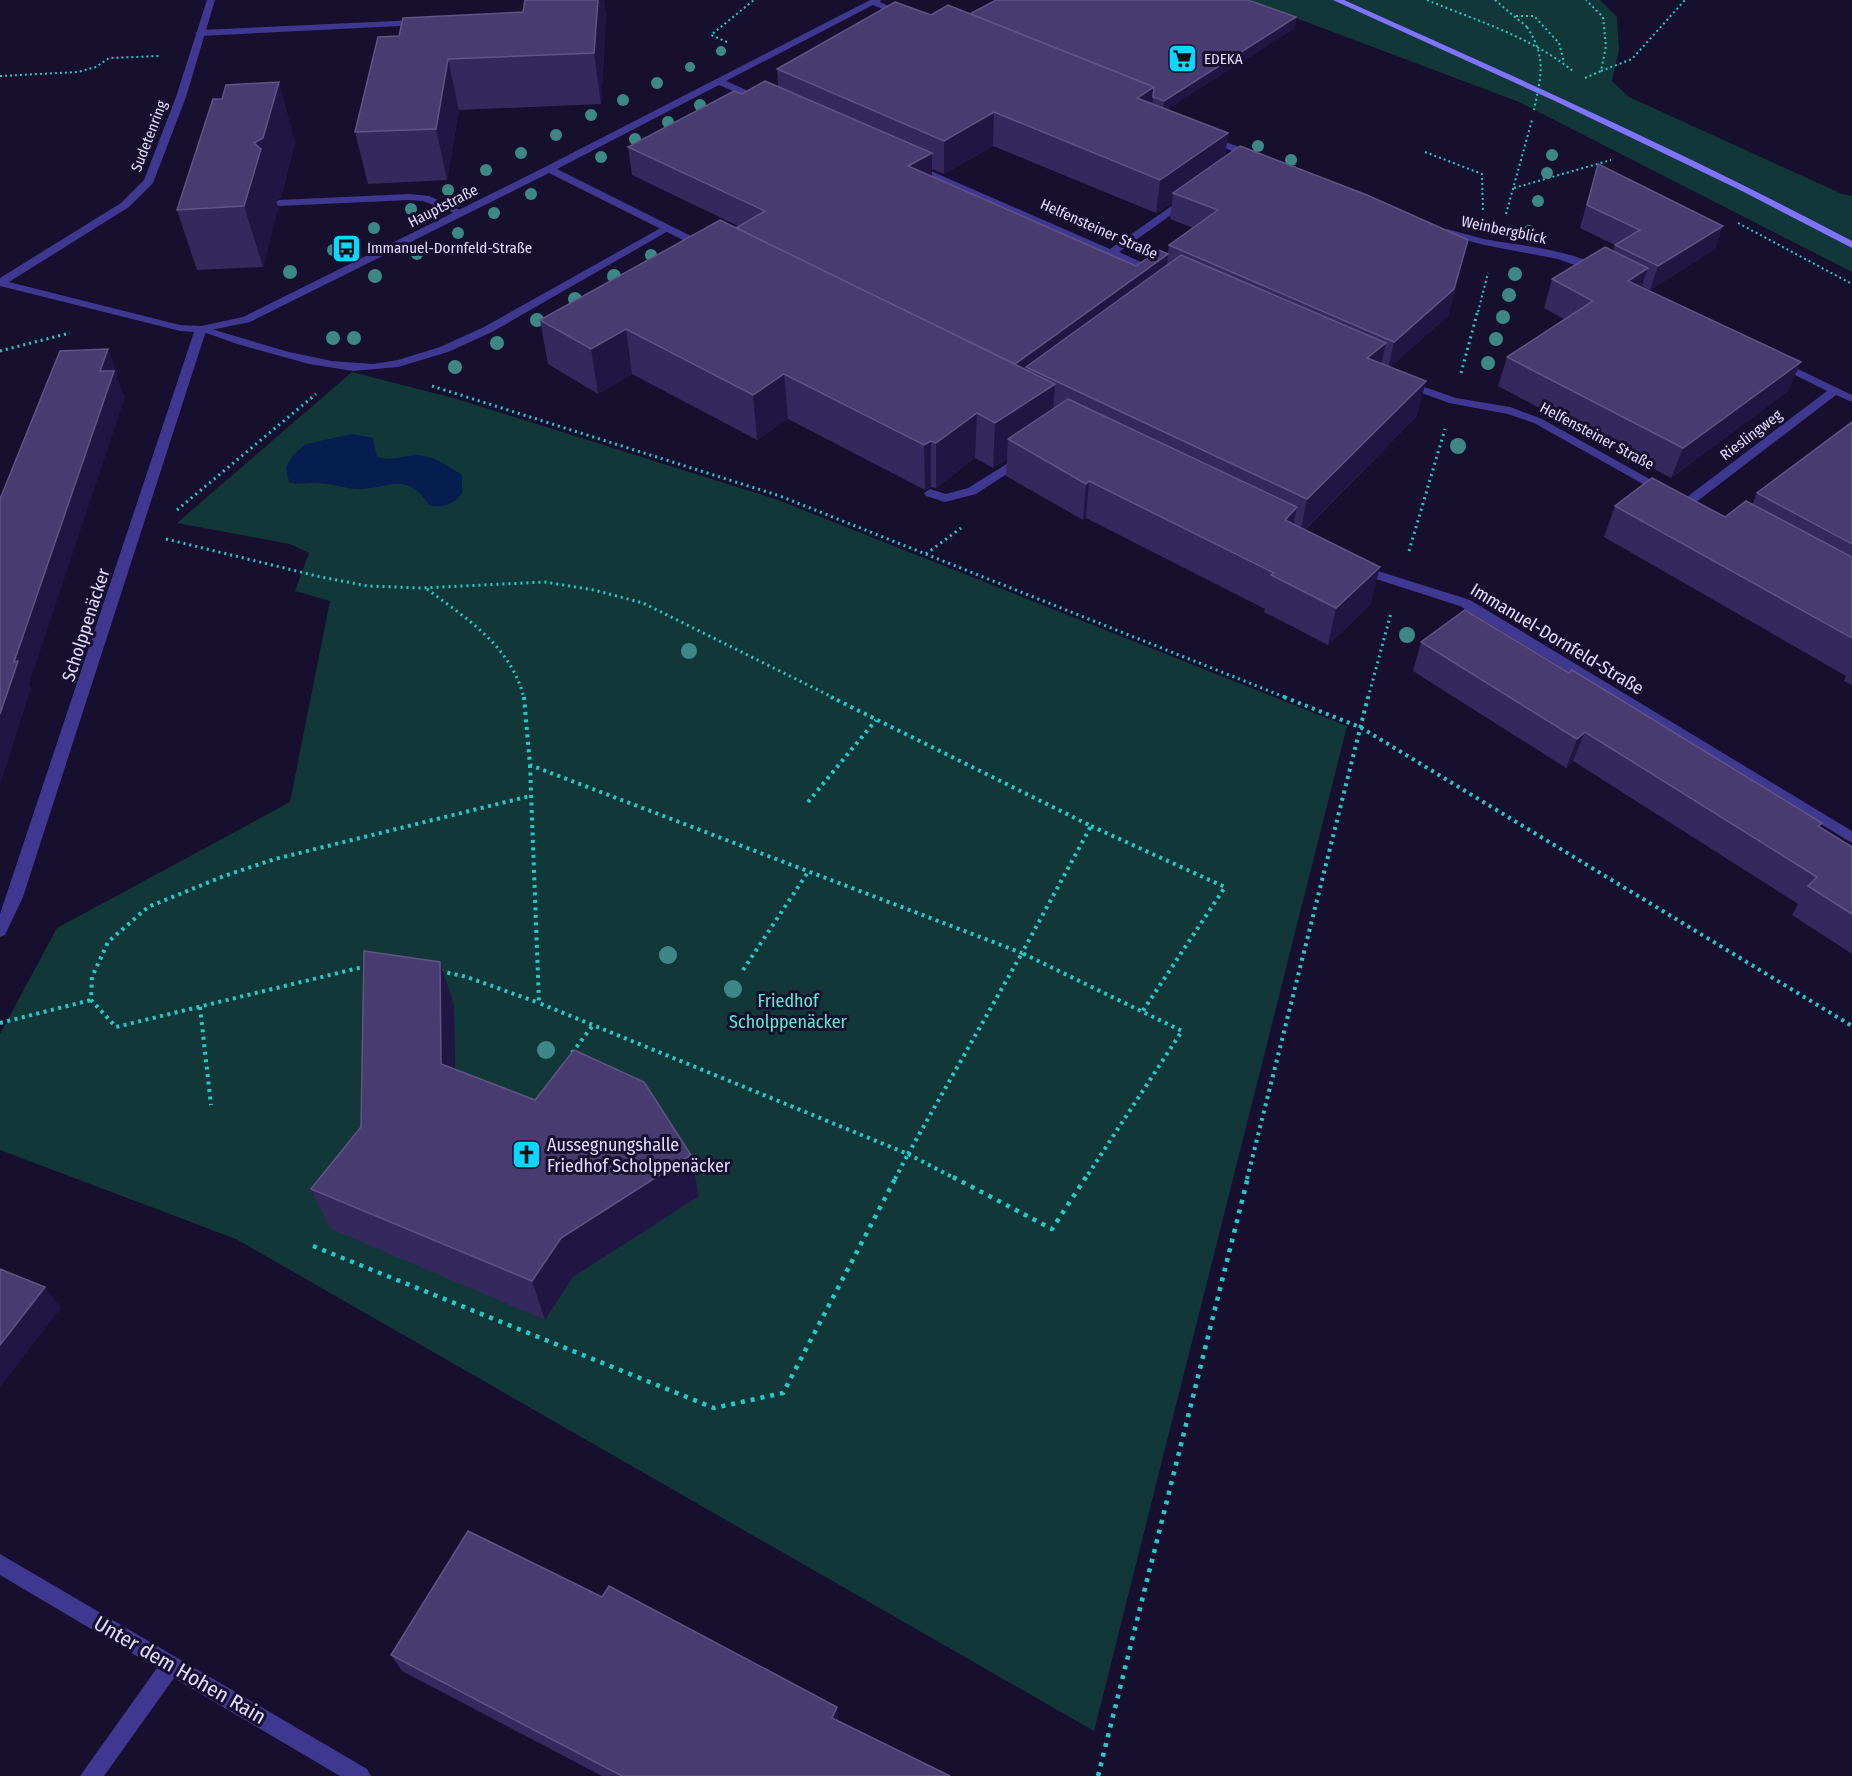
<svg xmlns="http://www.w3.org/2000/svg" width="1852" height="1776" viewBox="0 0 1852 1776" font-family="'Fira Sans Condensed',sans-serif">
<rect width="100%" height="100%" fill="#160f2e"/>
<g fill="#123739">
<polygon points="1248,0 1600,0 1617,17 1619,50 1612,81 1629,97 1842,194 1852,196 1852,272 1519,102"/>
<polygon points="352,372 457,399 778,500 1347,726 1094,1731 236,1239 0,1150 0,1034 57,928 290,802 330,601 295,591 309,553 290,544 177,523"/>
</g>
<path fill="#061d50" d="M352 434 373 438 377 457C396 462 409 453 424 456 437 458 451 468 462 475V493C455 504 442 509 429 505 405 468 387 491 354 489 341 487 329 483 317 483 307 482 297 486 289 482L286 467 293 455 306 444Z"/>
<g fill="none" stroke-linecap="round" stroke-linejoin="round">
<g stroke="#26c9c9" stroke-width="2" stroke-dasharray="2 3" stroke-linecap="butt">
<path d="M1427 0C1477 21 1532 37 1574 72"/>
<polyline points="1495,0 1527,27"/>
<polyline points="1516,16 1534,16 1559,43 1564,62"/>
<polyline points="727,42 711,35 754,0"/>
<polyline points="1601,71 1632,59 1685,0"/>
<polyline points="0,76 78,72 96,67 109,58 161,56"/>
<polyline points="1585,78 1601,71 1606,46 1603,17 1586,0"/>
<polyline points="1425,152 1482,174 1483,211"/>
<polyline points="1514,188 1611,160"/>
<polyline points="1506,214 1532,120"/>
<polyline points="1738,223 1852,284"/>
<polyline points="1478,312 1488,273"/>
</g>
<g stroke="#26c9c9" stroke-width="3" stroke-dasharray="2 4" stroke-linecap="butt">
<polyline points="0,351 70,333"/>
<polyline points="1461,373 1478,310"/>
<polyline points="432,386 780,496 1287,698"/>
<polyline points="177,510 316,394"/>
<polyline points="166,539 321,577 368,586 421,588 545,582 594,590 643,603 834,698"/>
<polyline points="1409,551 1445,429"/>
<polyline points="926,554 961,528"/>
<path d="M427 589C467 619 511 646 524 698"/>
<polyline points="1368,698 1391,613"/>
</g>
<g stroke="#26c9c9" stroke-width="4" stroke-dasharray="3 4.5" stroke-linecap="butt">
<polyline points="524,697 530,765 1022,953 1091,826 831,697"/>
<polyline points="1284,697 1360,727 1852,1026"/>
<polyline points="530,765 539,1003 908,1154"/>
<polyline points="808,802 876,720"/>
<polyline points="1091,826 1225,887 1142,1012"/>
<polyline points="367,966 116,1027 91,1000 92,977 108,942 148,907 224,876 275,859 530,796"/>
<polyline points="743,970 808,872"/>
<polyline points="440,971 467,977 539,1003"/>
<polyline points="200,1007 211,1105"/>
<polyline points="0,1023 91,1000"/>
<polyline points="572,1053 593,1025"/>
<polyline points="908,1154 956,1179"/>
<polyline points="908,1154 1022,953 1182,1031 1085,1179"/>
<polyline points="895,1179 908,1154"/>
<polyline points="1247,1179 1368,697"/>
</g>
<g stroke="#26c9c9" stroke-width="4.5" stroke-dasharray="4 6" stroke-linecap="butt">
<polyline points="953,1177 1052,1229 1086,1177"/>
<polyline points="313,1246 714,1408 783,1393 896,1177"/>
<polyline points="1098,1776 1248,1177"/>
</g>
<g fill="#403791" fill-rule="evenodd">
<polygon points="416,20 421,23 419,25 200,36 195,33 200,30"/>
<polygon points="409,194 429,196 467,213 462,216 423,201 409,200 279,206 274,203 279,200"/>
<polygon points="666,225 670,226 670,230 492,332 448,352 398,367 353,371 309,364 237,344 195,329 201,326 289,352 332,361 373,364 398,360 440,347 484,327"/>
<polygon points="1023,454 1029,458 1027,461 976,494 945,502 926,496 924,493 930,489 946,494 968,488"/>
</g>
<g fill="#403791" fill-rule="evenodd">
<polygon points="207,0 215,0 186,97 153,183 129,207 9,282 180,325 201,326 243,317 545,167 870,0 881,0 880,2 908,15 901,17 873,5 726,81 764,98 764,102 758,102 719,85 557,169 709,245 709,249 701,249 549,173 250,322 206,331 23,897 5,935 0,937 0,914 194,332 180,331 0,286 0,278 121,203 144,180 176,97"/>
<polygon points="1210,136 1258,154 1259,156 1250,158 1207,141 1207,137"/>
<polygon points="915,164 1110,249 1183,198 1192,200 1119,252 1161,271 1162,273 1157,276 911,169 911,165"/>
<path d="M1447 229C1459 232 1471 236 1484 239 1514 245 1580 250 1602 270L1597 273 1558 259 1484 245 1443 234 1442 232Z"/>
<polygon points="1779,360 1852,395 1852,402 1836,395 1691,506 1683,506 1681,503 1683,500 1827,391 1775,365 1775,361"/>
<polygon points="1407,381 1456,398 1510,407 1542,419 1671,491 1665,495 1661,494 1534,423 1508,414 1449,403 1403,386 1403,382"/>
<polygon points="1359,565 1470,600 1852,831 1852,843 1460,606 1354,572 1353,569 1354,566"/>
<polygon points="0,1554 367,1769 371,1776 340,1776 174,1678 104,1776 80,1776 157,1668 0,1575"/>
</g>
<path fill="#7f73ff" fill-rule="evenodd" d="M1333 0H1344C1516 77 1686 153 1852 241V248L1740 190 1555 101Z"/>
<path stroke="#26c9c9" stroke-width="2" stroke-dasharray="2 3" stroke-linecap="butt" d="M1527 27C1547 58 1541 76 1534 110"/>
</g>
<g fill="#3d8887">
<circle cx="721" cy="51" r="5"/>
<circle cx="690" cy="67" r="5"/>
<circle cx="657" cy="83" r="6"/>
<circle cx="623" cy="100" r="6"/>
<circle cx="700" cy="105" r="6"/>
<circle cx="591" cy="115" r="6"/>
<circle cx="668" cy="122" r="6"/>
<circle cx="556" cy="135" r="6"/>
<circle cx="635" cy="139" r="6"/>
<circle cx="1258" cy="146" r="6"/>
<circle cx="521" cy="153" r="6"/>
<circle cx="1552" cy="155" r="6"/>
<circle cx="601" cy="157" r="6"/>
<circle cx="1291" cy="160" r="6"/>
<circle cx="486" cy="170" r="6"/>
<circle cx="1547" cy="173" r="6"/>
<circle cx="448" cy="190" r="6"/>
<circle cx="531" cy="194" r="6"/>
<circle cx="1538" cy="201" r="6"/>
<circle cx="411" cy="209" r="6"/>
<circle cx="494" cy="213" r="6"/>
<circle cx="374" cy="228" r="6"/>
<circle cx="1529" cy="231" r="6"/>
<circle cx="458" cy="233" r="6"/>
<circle cx="333" cy="250" r="6"/>
<circle cx="417" cy="254" r="6"/>
<circle cx="651" cy="255" r="6"/>
<circle cx="290" cy="272" r="7"/>
<circle cx="1515" cy="274" r="7"/>
<circle cx="375" cy="276" r="7"/>
<circle cx="614" cy="276" r="7"/>
<circle cx="1509" cy="295" r="7"/>
<circle cx="575" cy="299" r="7"/>
<circle cx="1503" cy="317" r="7"/>
<circle cx="537" cy="320" r="7"/>
<circle cx="333" cy="338" r="7"/>
<circle cx="354" cy="338" r="7"/>
<circle cx="1496" cy="339" r="7"/>
<circle cx="497" cy="343" r="7"/>
<circle cx="1488" cy="363" r="7"/>
<circle cx="455" cy="367" r="7"/>
<circle cx="1458" cy="446" r="8"/>
<circle cx="1407" cy="635" r="8"/>
<circle cx="689" cy="651" r="8"/>
<circle cx="668" cy="955" r="9"/>
<circle cx="733" cy="989" r="9"/>
<circle cx="546" cy="1050" r="9"/>
</g>
<g fill="#35285d" fill-rule="evenodd">
<polygon points="525,0 604,0 606,18 601,104 459,110 447,180 368,184 355,132 399,36 523,12"/>
<path d="M970 14 1296 17 1295 28 1167 109 1228 133 1225 156 1468 240 1448 316 1390 367 1417 416 1305 530 1371 604 1328 645 1264 612 1265 609 1086 518 1083 520 1006 476 1007 459 993 468 975 458 936 488 931 487 925 490 788 419 757 440 632 374 598 394 548 364 540 320 738 226 632 175 628 147 742 94 778 86 777 69 931 15ZM993 146 1156 213 1172 203 1170 219 1193 228 1169 245 1166 266H1136L932 177V169L944 174Z"/>
<polygon points="295,141 281,198 276,200 278,208 263,267 197,270 177,210"/>
<polygon points="1598,164 1715,249 1650,290 1642,286 1642,287 1788,391 1671,478 1498,386 1507,357 1564,319 1544,308 1552,279 1613,251 1615,245 1580,228"/>
<polygon points="1852,422 1852,685 1844,681 1846,676 1604,537 1615,506 1725,517 1752,505 1757,493"/>
<polygon points="1421,642 1569,673 1822,823 1819,827 1852,847 1852,954 1792,915 1798,904 1573,761 1566,768 1413,671"/>
<polygon points="454,1005 455,1069 535,1100 691,1155 699,1196 573,1277 545,1320 331,1229 311,1189 361,1127"/>
<polygon points="391,1655 839,1721 950,1776 602,1776 402,1671"/>
</g>
<g fill="#211643">
<polygon points="598,0 604,0 606,18 601,104 594,53"/>
<polygon points="1296,17 1295,28 1162,113 1164,101"/>
<polygon points="448,59 459,110 447,180 436,129"/>
<polygon points="279,82 295,141 281,198 276,200 278,208 263,267 244,206 254,143"/>
<polygon points="1154,87 1151,120 1137,98"/>
<polygon points="994,112 993,146 944,174 944,141"/>
<polygon points="1228,133 1224,166 1173,193 1172,203 1156,213 1160,180"/>
<polygon points="932,153 932,181 908,166"/>
<polygon points="1723,226 1715,249 1650,290 1658,266"/>
<polygon points="1468,240 1448,316 1388,369 1394,342"/>
<polygon points="1168,254 1165,283 1026,367 1025,385 1012,366"/>
<polygon points="1648,268 1638,297 1628,281"/>
<polygon points="626,329 632,374 598,394 591,349"/>
<polygon points="1386,343 1378,377 1367,358"/>
<polygon points="108,349 118,375 117,378 125,397 29,684 31,688 0,785 0,714 14,662 100,371"/>
<polygon points="1801,362 1788,391 1671,478 1683,448"/>
<polygon points="784,374 788,419 757,440 753,395"/>
<polygon points="1426,381 1417,416 1300,534 1307,499"/>
<polygon points="1055,384 1052,429 1008,439 1007,459 993,468 995,423"/>
<polygon points="977,413 975,458 936,488 936,443"/>
<polygon points="931,441 931,487 925,490 924,445"/>
<polygon points="1089,481 1086,518 1083,520 1086,484"/>
<polygon points="1297,507 1290,544 1285,520"/>
<polygon points="1380,567 1371,604 1328,645 1336,608"/>
<polygon points="1585,732 1573,761 1566,768 1577,739"/>
<polygon points="440,962 454,1005 456,1106 441,1064"/>
<polygon points="691,1155 699,1196 573,1277 545,1320 532,1281 561,1238"/>
<polygon points="45,1287 61,1308 0,1387 0,1345"/>
<polygon points="837,1707 839,1722 832,1718"/>
</g>
<g fill="#483b6f" stroke="#605485" stroke-width="1.5">
<polygon points="525,0 598,0 594,53 448,59 436,129 355,132 378,37 399,36 403,18 523,12"/>
<polygon points="996,0 1248,0 1296,17 1164,101 1153,97 1154,87 970,14"/>
<polygon points="895,2 931,15 948,5 1154,87 1137,98 1228,133 1160,180 994,112 944,141 777,69"/>
<polygon points="765,81 932,153 908,166 1136,266 1159,250 1168,254 1015,364 736,228 765,211 628,147 734,91 742,94"/>
<polygon points="279,82 263,138 254,143 261,149 244,206 177,210 213,99 222,99 226,85"/>
<polygon points="1240,146 1367,195 1468,240 1454,289 1394,342 1169,245 1218,210 1173,193"/>
<polygon points="1598,164 1723,226 1658,266 1615,245 1640,230 1587,205"/>
<polygon points="720,220 1055,384 995,423 977,413 936,443 931,441 924,445 784,374 753,395 626,329 591,349 540,320"/>
<polygon points="1605,247 1648,268 1628,281 1801,362 1683,448 1507,357 1593,301 1552,279"/>
<polygon points="1181,255 1386,343 1367,358 1426,381 1307,499 1026,367"/>
<polygon points="108,349 100,371 114,371 14,662 18,661 0,714 0,499 60,351"/>
<polygon points="1068,399 1297,507 1285,520 1380,567 1336,608 1271,575 1274,573 1089,481 1086,484 1008,439"/>
<polygon points="1852,422 1852,544 1757,493"/>
<polygon points="1652,478 1725,517 1746,501 1852,557 1852,638 1615,506"/>
<polygon points="1465,610 1569,673 1572,670 1822,823 1818,826 1852,847 1852,914 1808,886 1817,877 1585,732 1577,739 1421,642"/>
<polygon points="364,951 440,962 441,1064 535,1100 574,1050 644,1082 691,1155 561,1238 532,1281 311,1189 361,1127"/>
<polygon points="0,1269 45,1287 0,1345"/>
<polygon points="468,1531 602,1597 609,1586 837,1707 832,1718 950,1776 622,1776 391,1655"/>
</g>
<defs>
<symbol id="supermarket-square" viewBox="-11 -11 22 22"><rect x="-9" y="-9" width="18" height="18" rx="4" fill="#08d7ff" stroke="#160f2e"/><path d="M-6-5.5h2.5l.6 2H6L4.5 2H-2.5L-4.4-4H-6ZM-1.5 3.2a1.3 1.3 0 1 0 .1 0ZM3 3.2a1.3 1.3 0 1 0 .1 0Z" fill="#111"/></symbol>
<symbol id="bus-square" viewBox="-11 -11 22 22"><rect x="-9" y="-9" width="18" height="18" rx="4" fill="#08d7ff" stroke="#160f2e"/><path d="M-5-6H5V4H4V6H2V4H-2V6H-4V4H-5ZM-3.5-4V0h7V-4ZM-3.5 1.2v1.5H-2V1.2ZM2 1.2v1.5H3.5V1.2Z" fill="#111"/></symbol>
<symbol id="church-square" viewBox="-11 -11 22 22"><rect x="-9" y="-9" width="18" height="18" rx="4" fill="#08d7ff" stroke="#160f2e"/><path d="M-1.2-6h2.4v3.5h3.3v2.4h-3.3V6h-2.4V-.1h-3.3v-2.4h3.3Z" fill="#111"/></symbol>
</defs>
<g fill-rule="evenodd">
<use href="#supermarket-square" x="1166" y="42" width="33" height="33"/>
<use href="#bus-square" x="330" y="232" width="33" height="33"/>
<use href="#church-square" x="510" y="1138" width="33" height="33"/>
</g>
<g text-anchor="middle" dominant-baseline="central" stroke-width="6" stroke-linejoin="round" paint-order="stroke">
<g font-size="15" fill="#e2dcff" stroke="#160f2e" text-anchor="start">
<text x="1204" y="59">EDEKA</text>
<text x="367" y="248">Immanuel-Dornfeld-Straße</text>
</g>
<g font-size="15" fill="#e2dcff" stroke="#160f2e">
<text transform="translate(149 136) rotate(-69)">Sudetenring</text>
<text transform="translate(443 206) rotate(-27)">Hauptstraße</text>
<text transform="translate(1099 229) rotate(24)">Helfensteiner Straße</text>
<text transform="translate(1504 230) rotate(12)">Weinbergblick</text>
<text transform="translate(1751 435) rotate(-37)">Rieslingweg</text>
<text transform="translate(1597 436) rotate(28)">Helfensteiner Straße</text>
</g>
<g font-size="18" fill="#e2dcff" stroke="#160f2e">
<text transform="translate(86 625) rotate(-72)">Scholppenäcker</text>
<text transform="translate(1557 639) rotate(31)">Immanuel-Dornfeld-Straße</text>
</g>
<g font-size="18" fill="#5debd0" stroke="#160f2e">
<text x="788" y="1001">Friedhof<tspan x="788" dy="21">Scholppenäcker</tspan></text>
</g>
<g font-size="18" fill="#e2dcff" stroke="#160f2e" text-anchor="start">
<text x="547" y="1145">Aussegnungshalle<tspan x="547" dy="21">Friedhof Scholppenäcker</tspan></text>
</g>
<g font-size="21" fill="#e2dcff" stroke="#160f2e">
<text transform="translate(180 1670) rotate(30)">Unter dem Hohen Rain</text>
</g>
</g>
</svg>
